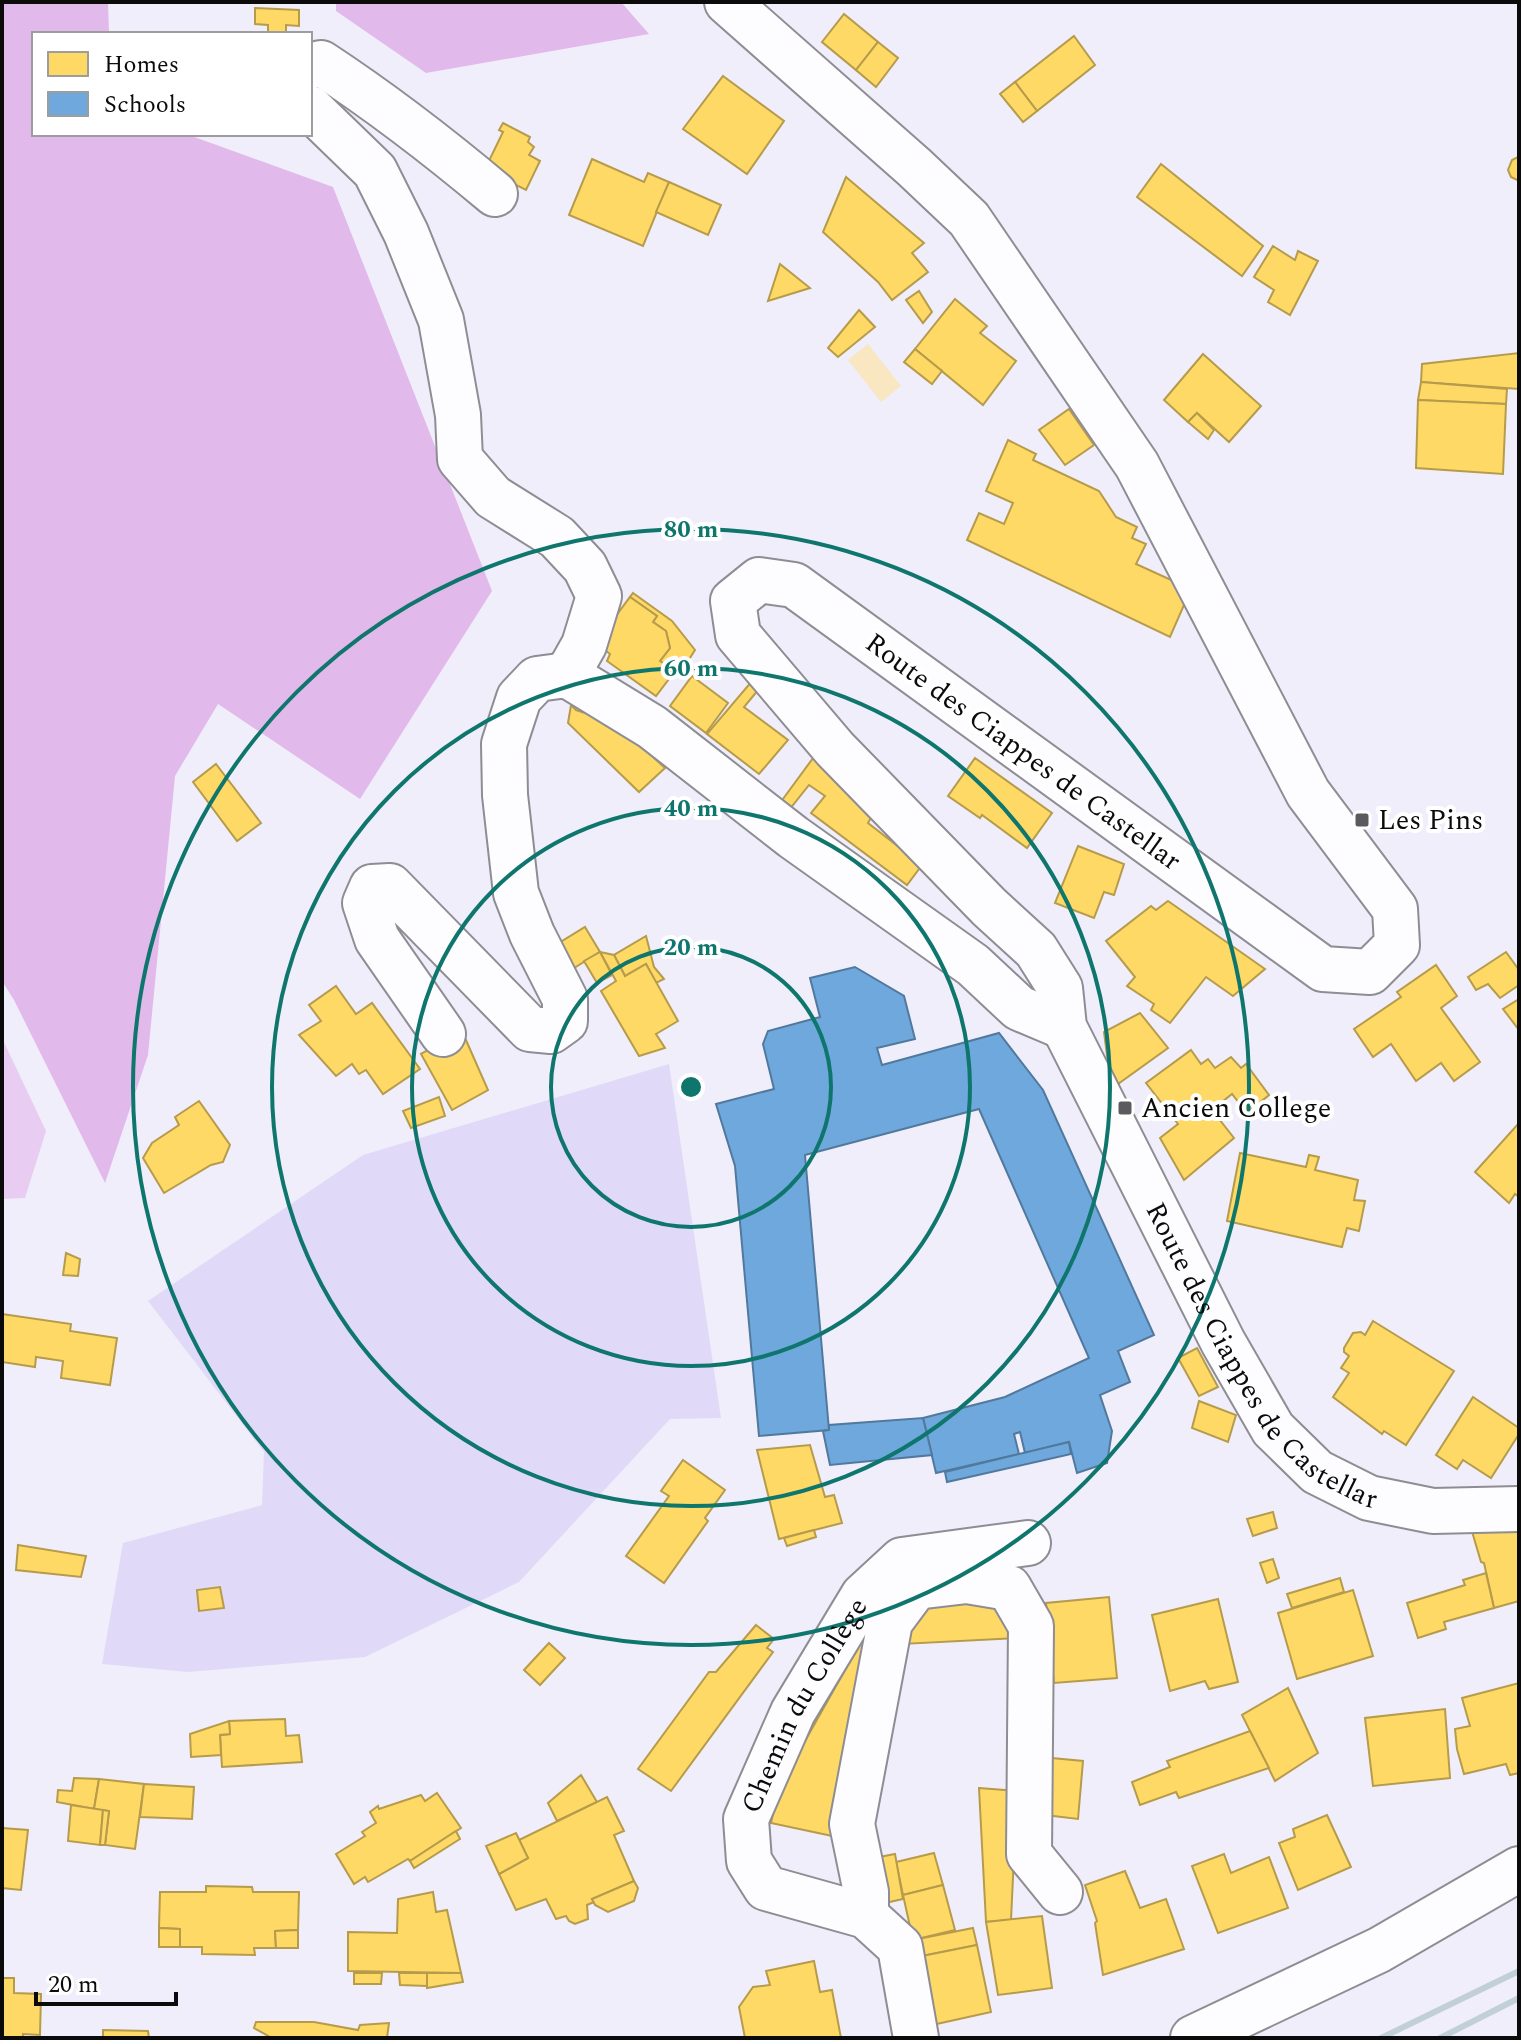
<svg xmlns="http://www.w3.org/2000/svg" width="1521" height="2040" viewBox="0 0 1521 2040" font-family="Spectral,serif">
<rect width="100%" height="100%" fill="#f0eefa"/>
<polygon fill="#e1d9f8" points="669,1064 721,1418 670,1419 519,1582 365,1657 188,1672 102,1664 123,1543 262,1505 264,1452 148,1301 363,1155"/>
<polygon fill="#e8ccf2" points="2,1038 46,1131 25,1198 2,1199"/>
<g fill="#e2b9eb">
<polygon points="2,2 108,2 109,34 34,34 34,134 186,134 333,187 492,591 360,799 218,704 175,776 148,1055 105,1183 14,1000 2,981"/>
<polygon points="336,2 621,2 649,34 426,73 336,11"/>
</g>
<polygon fill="#f8e7c1" points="868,344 901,386 881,402 848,360"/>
<g fill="#ffd966" stroke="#b69b4b" stroke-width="2">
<polygon points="255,8 299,10 299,26 286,25 286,34 268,34 268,25 255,24"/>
<polygon points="844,14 878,42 856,70 822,42"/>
<polygon points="1074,36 1095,65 1037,111 1015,82"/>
<polygon points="878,42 898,58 876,87 856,70"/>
<polygon points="723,76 784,121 747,174 683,129"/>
<polygon points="1015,82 1037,111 1023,122 1000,94"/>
<polygon points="503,123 530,137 528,142 534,147 529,155 540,161 526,190 485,169 503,132 499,130"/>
<polygon points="1518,157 1519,158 1519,181 1511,177 1508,170 1512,160"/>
<polygon points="592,159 644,182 648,173 669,182 643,246 569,215"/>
<polygon points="1161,164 1263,246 1242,276 1137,197"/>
<polygon points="846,177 924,243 912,253 928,272 892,300 878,282 823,232"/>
<polygon points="669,182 721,205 708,235 656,212"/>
<polygon points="1273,246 1295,260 1298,251 1318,261 1290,315 1268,302 1274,290 1254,277"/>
<polygon points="780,264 810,288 768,301"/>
<polygon points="919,291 932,312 923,323 906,300"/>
<polygon points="955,299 987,326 980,333 1016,361 983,405 915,349"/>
<polygon points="859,310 875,327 838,357 828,348"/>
<polygon points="915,349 942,371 932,384 904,362"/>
<polygon points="1519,353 1519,389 1421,382 1422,364"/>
<polygon points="1203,354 1261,406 1229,442 1197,413 1188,422 1164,400"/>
<polygon points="1421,382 1507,389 1506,404 1418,400"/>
<polygon points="1418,400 1506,404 1503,474 1416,468"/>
<polygon points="1069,409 1094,445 1065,465 1039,430"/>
<polygon points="1197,413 1214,430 1208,439 1188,422"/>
<polygon points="1008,440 1036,454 1033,460 1099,491 1116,517 1137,527 1132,538 1146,544 1136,564 1191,589 1170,637 967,540 979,513 1004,524 1013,503 986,491"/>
<polygon points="633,593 672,621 695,650 688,661 675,671 660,661 670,648 666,631 653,622 657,616 630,597"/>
<polygon points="630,597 657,616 653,622 666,631 670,648 660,661 675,671 656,696 607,661 610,654 596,643"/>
<polygon points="692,676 728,703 706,733 670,706"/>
<polygon points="752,681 759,689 744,707 788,740 759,774 707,734"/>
<polygon points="571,705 576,710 616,723 665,768 639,792 568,723"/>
<polygon points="816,754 872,816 868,823 922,865 907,885 811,813 825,796 809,785 789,810 780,803"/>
<polygon points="975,758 1052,813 1027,848 982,815 980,818 948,796"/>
<polygon points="216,764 261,823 237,841 193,782"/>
<polygon points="1078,846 1124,864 1114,895 1104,892 1094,918 1055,903"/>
<polygon points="1168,901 1265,969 1233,996 1206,977 1170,1023 1151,1010 1154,1004 1127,986 1135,977 1106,941 1151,906 1156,910"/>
<polygon points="585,927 600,952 574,968 549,949"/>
<polygon points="646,936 654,967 664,979 656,983 646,964 625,976 614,955"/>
<polygon points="600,952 614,955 625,976 646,964 678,1021 656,1034 665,1048 639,1056 601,991 616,981"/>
<polygon points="600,952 612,975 597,983 584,961"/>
<polygon points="1506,952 1519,970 1519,985 1500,998 1488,984 1476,990 1468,977"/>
<polygon points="1436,965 1457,996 1441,1008 1480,1062 1454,1081 1441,1063 1416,1081 1391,1044 1373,1057 1354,1029 1401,997 1397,992"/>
<polygon points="336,986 356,1014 372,1003 420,1069 383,1094 366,1070 359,1074 352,1064 336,1076 299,1035 321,1021 309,1005"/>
<polygon points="1519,999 1519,1030 1503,1009"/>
<polygon points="1140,1013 1168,1048 1118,1084 1108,1063 1104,1032"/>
<polygon points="462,1031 488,1090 452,1110 421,1054"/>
<polygon points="1191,1050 1201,1064 1208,1059 1215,1068 1231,1057 1241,1068 1246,1064 1269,1095 1247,1113 1232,1094 1212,1110 1234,1138 1184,1180 1160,1138 1178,1124 1146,1083"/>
<polygon points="439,1097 445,1116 411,1128 403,1111"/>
<polygon points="199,1101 230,1145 223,1162 211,1165 164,1193 143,1158 152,1143 179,1125 175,1117"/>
<polygon points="1518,1124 1519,1197 1515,1194 1509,1203 1475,1172"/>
<polygon points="1240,1153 1306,1167 1309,1155 1319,1157 1315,1170 1358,1180 1354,1200 1365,1201 1359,1231 1347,1228 1342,1247 1227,1221"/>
<polygon points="66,1253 80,1259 78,1276 63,1275"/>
<polygon points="2,1314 71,1324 70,1331 117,1338 110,1385 61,1378 63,1361 36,1357 35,1367 2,1362"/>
<polygon points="1373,1321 1454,1371 1406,1445 1384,1431 1382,1434 1333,1397 1349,1373 1341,1368 1349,1356 1344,1352 1344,1348 1353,1333 1361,1332 1365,1335"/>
<polygon points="1197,1348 1218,1387 1199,1396 1178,1358"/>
<polygon points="1473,1397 1519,1428 1519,1434 1491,1478 1463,1460 1457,1469 1436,1455"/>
<polygon points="1199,1401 1236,1415 1228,1442 1192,1428"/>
<polygon points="810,1445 825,1497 834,1495 842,1523 779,1539 757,1450"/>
<polygon points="683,1460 725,1490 705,1518 708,1521 664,1583 626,1556 669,1496 661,1491"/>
<polygon points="1273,1512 1277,1528 1253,1536 1247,1519"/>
<polygon points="1471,1528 1519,1528 1519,1601 1494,1608 1484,1563 1481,1562"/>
<polygon points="814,1530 816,1537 787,1546 784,1538"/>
<polygon points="18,1545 86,1556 81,1577 16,1570"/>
<polygon points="1273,1559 1279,1578 1267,1583 1260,1563"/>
<polygon points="1486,1573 1494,1608 1444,1622 1446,1629 1418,1638 1407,1603 1465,1585 1463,1580"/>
<polygon points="1340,1578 1344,1592 1292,1608 1287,1594"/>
<polygon points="220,1587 224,1608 199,1611 197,1590"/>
<polygon points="1353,1590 1373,1656 1297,1679 1278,1613"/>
<polygon points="983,1594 1011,1615 1018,1638 902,1644 928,1596"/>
<polygon points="1109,1597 1117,1678 1054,1683 1046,1603"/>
<polygon points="1218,1599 1238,1682 1209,1689 1205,1681 1170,1691 1152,1615"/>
<polygon points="756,1625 774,1639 767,1648 773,1652 671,1791 638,1769 709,1672 716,1672"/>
<polygon points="862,1640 873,1644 837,1837 771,1823 775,1804 792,1764"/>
<polygon points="549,1643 565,1658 540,1685 524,1670"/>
<polygon points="1519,1683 1519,1773 1510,1775 1506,1764 1464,1774 1457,1749 1455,1729 1470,1726 1462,1698"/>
<polygon points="1288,1688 1318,1753 1275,1781 1242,1715"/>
<polygon points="1445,1709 1450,1778 1373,1786 1365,1718"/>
<polygon points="285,1719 286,1736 299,1735 302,1762 222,1767 220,1735 230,1734 229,1721"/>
<polygon points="229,1721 230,1734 220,1735 221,1755 191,1757 190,1734"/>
<polygon points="1250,1731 1269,1768 1179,1798 1176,1792 1140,1805 1132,1782 1170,1767 1167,1761"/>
<polygon points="1041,1757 1083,1761 1078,1819 1037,1814"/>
<polygon points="581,1775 597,1802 557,1821 548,1803"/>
<polygon points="74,1778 99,1779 94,1809 57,1802 58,1790 72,1791"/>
<polygon points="99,1779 144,1784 135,1849 105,1845 109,1811 94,1809"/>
<polygon points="144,1784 194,1787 192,1819 140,1817"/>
<polygon points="979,1788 1017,1791 1011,1920 986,1922"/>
<polygon points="437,1793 461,1828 410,1861 408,1859 368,1882 365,1877 354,1884 336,1854 365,1836 362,1832 376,1823 370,1812 378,1806 379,1809 421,1795 425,1801"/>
<polygon points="607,1797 624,1831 614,1835 634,1881 592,1899 594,1902 587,1905 588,1919 575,1924 569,1921 566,1916 556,1919 546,1899 516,1910 499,1874 528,1858 519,1840"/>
<polygon points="71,1805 103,1810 100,1845 68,1841"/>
<polygon points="103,1810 109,1811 105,1845 100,1845"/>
<polygon points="1327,1815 1351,1867 1298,1890 1279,1843 1295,1837 1293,1829"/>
<polygon points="2,1828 28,1830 21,1890 2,1888"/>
<polygon points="456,1831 460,1839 414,1868 410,1861"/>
<polygon points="516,1833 528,1858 499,1874 486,1846"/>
<polygon points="934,1853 943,1885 903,1895 896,1862"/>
<polygon points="895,1854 903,1899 885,1903 874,1858"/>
<polygon points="1224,1854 1231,1873 1269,1857 1288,1908 1218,1933 1192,1866"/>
<polygon points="1125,1871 1140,1908 1166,1899 1184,1949 1103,1975 1095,1923 1097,1921 1085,1885"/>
<polygon points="634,1881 638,1888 634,1901 608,1912 595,1905 592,1899"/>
<polygon points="943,1885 955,1930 913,1940 903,1895"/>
<polygon points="206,1886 252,1887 253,1892 299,1892 298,1930 275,1931 276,1948 254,1948 255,1955 202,1954 202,1947 180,1947 180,1929 159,1928 160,1892 206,1892"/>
<polygon points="433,1892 436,1912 447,1910 461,1973 348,1971 348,1932 397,1933 398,1899"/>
<polygon points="1042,1916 1052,1988 998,1995 986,1922"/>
<polygon points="159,1928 180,1929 180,1947 159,1947"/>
<polygon points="973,1928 977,1945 917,1957 913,1940"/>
<polygon points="298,1930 298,1948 276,1948 275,1931"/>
<polygon points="977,1945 991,2012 932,2025 917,1957"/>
<polygon points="814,1961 820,1992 832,1990 841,2038 745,2038 739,2007 753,1987 770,1985 766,1971"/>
<polygon points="354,1973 382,1973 381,1984 354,1984"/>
<polygon points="399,1973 427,1973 427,1986 400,1985"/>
<polygon points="427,1973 461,1973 463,1982 427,1988"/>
<polygon points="2,1978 14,1978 14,1993 41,1994 40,2035 23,2034 23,2038 2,2038"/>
<polygon points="256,2022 314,2022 358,2030 360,2025 389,2023 387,2038 272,2038 254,2028"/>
<polygon points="103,2030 148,2031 149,2038 103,2038"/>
</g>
<g fill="#6fa8dc" stroke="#51799d" stroke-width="2">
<polygon points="855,967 904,996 915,1039 877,1048 882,1065 999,1033 1043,1090 1154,1335 1118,1351 1130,1382 1100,1395 1112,1431 1107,1463 1077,1473 1069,1442 1025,1453 1020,1432 1014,1434 1019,1454 936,1473 923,1418 1005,1397 1089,1358 979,1109 805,1155 829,1430 759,1436 735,1166 716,1104 774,1089 763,1044 768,1031 820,1017 810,978"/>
<polygon points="923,1418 932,1455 830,1465 823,1431 829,1430 829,1425"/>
<polygon points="1069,1442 1071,1454 947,1482 945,1472"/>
</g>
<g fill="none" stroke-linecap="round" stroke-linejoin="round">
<defs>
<g id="minor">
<path id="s1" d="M727 2 914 167 969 219 1137 465 1308 793 1395 909 1397 945 1370 972 1323 969 794 585 759 580 733 601 738 635 835 749 989 907 1036 950 1060 988 1064 1027 1223 1342 1273 1429 1317 1472 1369 1498 1433 1511 1519 1509"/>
<path d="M310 66 321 63C382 103 439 147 495 194"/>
<polyline points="310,108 375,171 406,233 441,320 458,415 460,459 493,497 557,537 585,567 599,596 584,645 567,675"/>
<polyline points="443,1034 377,939 365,903 372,887 390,886 530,1029 551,1031 565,1021 565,999 532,934 516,893 505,795 504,744 519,698 537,679 567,675 652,727 793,837 973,965 1019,1008 1064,1027"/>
<polyline points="866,1916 866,1892 852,1824 890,1622 916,1587 967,1581 1009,1588 1031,1626 1029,1854 1060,1892"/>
<path id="s2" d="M916 2038 900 1947 866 1916 766 1888 749 1861 746 1819 793 1712 863 1596 902 1560 1028 1543"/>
<polyline points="1193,2038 1379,1950 1519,1869"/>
</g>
</defs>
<use href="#minor" stroke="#8e8d93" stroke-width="48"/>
<use href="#minor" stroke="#fdfcfe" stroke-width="44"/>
<g stroke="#c1cfd7" stroke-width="6">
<polyline points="1381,2038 1519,1971"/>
<polyline points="1440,2038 1519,1998"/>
</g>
</g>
<g fill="none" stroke="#0f766e" stroke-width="4">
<circle cx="691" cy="1087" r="140"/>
<circle cx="691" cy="1087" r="279"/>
<circle cx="691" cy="1087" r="419"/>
<circle cx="691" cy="1087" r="558"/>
</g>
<g fill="#5b5a5f" stroke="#fff" stroke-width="3">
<rect x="1354" y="812" width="16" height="16" rx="4"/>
<rect x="1117" y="1100" width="16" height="16" rx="4"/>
</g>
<g text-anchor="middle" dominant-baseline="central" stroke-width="8" stroke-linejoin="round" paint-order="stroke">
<g font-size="28" fill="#0b0b0b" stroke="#fff">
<text transform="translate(1023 752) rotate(36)">Route des Ciappes de Castellar</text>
<text stroke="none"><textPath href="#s1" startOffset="2924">Route des Ciappes de Castellar</textPath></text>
<text stroke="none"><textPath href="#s2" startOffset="444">Chemin du Collège</textPath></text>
</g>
<g font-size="28" fill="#0b0b0b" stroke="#fff" text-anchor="start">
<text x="1378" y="820">Les Pins</text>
<text x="1141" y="1108">Ancien College</text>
</g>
</g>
<circle cx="691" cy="1087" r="12" fill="#0f766e" stroke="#fff" stroke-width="4"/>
<g font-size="24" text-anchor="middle" font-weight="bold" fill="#0f766e" stroke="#fff" stroke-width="8" stroke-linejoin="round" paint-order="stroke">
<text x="691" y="537">80 m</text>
<text x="691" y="676">60 m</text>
<text x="691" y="816">40 m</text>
<text x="691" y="955">20 m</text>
</g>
<rect width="1521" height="2040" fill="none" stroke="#0b0b0b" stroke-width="8"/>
<rect x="32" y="32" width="280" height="104" fill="#ffffff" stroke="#9d9d9d" stroke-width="2"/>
<rect x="48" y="52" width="40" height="24" fill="#ffd966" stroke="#9d9d9d" stroke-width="2"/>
<text x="104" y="72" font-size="24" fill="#0b0b0b">Homes</text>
<rect x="48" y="92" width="40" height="24" fill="#6fa8dc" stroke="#9d9d9d" stroke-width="2"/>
<text x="104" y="112" font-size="24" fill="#0b0b0b">Schools</text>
<path d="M36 1992v12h140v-12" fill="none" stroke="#0b0b0b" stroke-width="4"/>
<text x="48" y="1992" font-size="24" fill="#0b0b0b" stroke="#ffffff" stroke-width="6" paint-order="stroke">20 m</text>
</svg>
